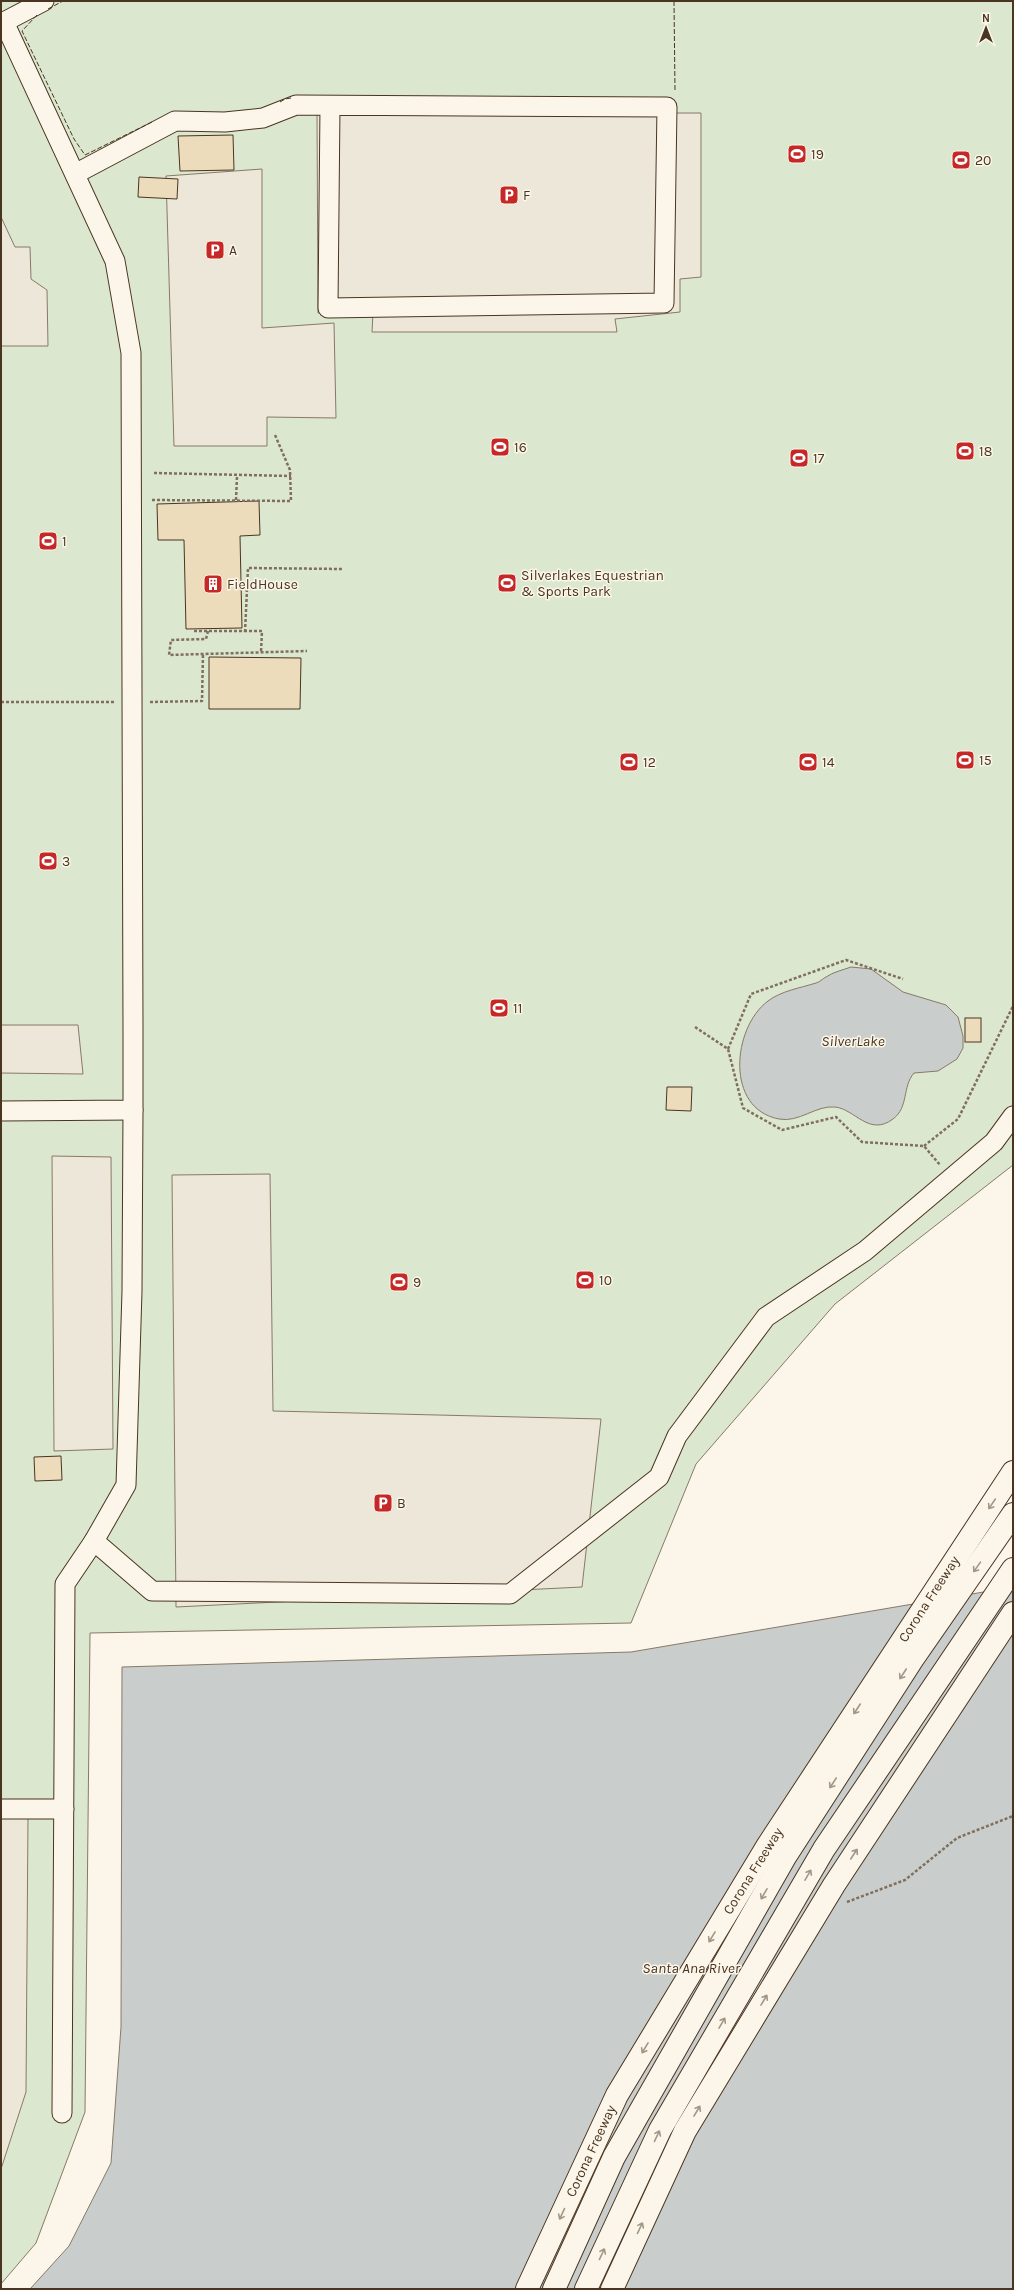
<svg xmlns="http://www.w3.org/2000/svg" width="1014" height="2290" viewBox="0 0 1014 2290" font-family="Karla,sans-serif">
<rect width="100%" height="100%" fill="#fbf6e9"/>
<polygon fill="#dce7d0" stroke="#887966" points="1,1 1013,1 1013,1165 835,1304 696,1464 631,1623 90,1633 85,2112 36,2243 1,2284"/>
<g fill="#ede7d9" stroke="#887966">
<polygon points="317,113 701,113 701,277 680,279 680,312 615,319 617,332 372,332 373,313 318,313"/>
<polygon points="262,169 262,328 334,323 336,418 267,417 267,446 174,446 166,176"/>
<polygon points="1,217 15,247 30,247 31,279 47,290 48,346 1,346"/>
<polygon points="1,1025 78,1025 83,1074 1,1073"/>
<polygon points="52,1156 111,1157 113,1449 54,1451"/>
<polygon points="270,1174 273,1411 601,1419 582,1587 176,1607 172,1175"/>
<polygon points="28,1816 26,2092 1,2169 1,1817"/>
</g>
<g fill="#c9cecd" stroke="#887966">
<path d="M851 967 871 969 903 992 946 1005 958 1017 963 1036V1048L957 1059 938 1071 914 1073C902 1087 909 1107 893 1119 869 1137 855 1109 835 1107 816 1105 799 1123 779 1119 725 1109 732 1028 768 1001 781 991 800 988 816 983 820 982 822 979 826 977 833 972 843 970 851 967Z"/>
<polygon points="1013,1587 1013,2289 30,2289 69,2246 111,2163 121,2027 122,1667 631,1652"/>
</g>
<g fill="#ecdcbc" stroke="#4a3520">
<polygon points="233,135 234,170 180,171 178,136"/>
<polygon points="139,177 178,179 177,199 138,197"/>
<polygon points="259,501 260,535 240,536 242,628 186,629 184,540 158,540 157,504"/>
<polygon points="209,657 301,658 300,709 209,709"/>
<rect x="965" y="1018" width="16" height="24"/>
<polygon points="667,1087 692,1087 691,1111 666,1110"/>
<polygon points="61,1456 62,1480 35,1481 34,1457"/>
</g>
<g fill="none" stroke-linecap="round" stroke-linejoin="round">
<defs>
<g id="minor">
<polyline points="4,22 44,1"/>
<polyline points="1,24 4,22 115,261 131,353 133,1029 133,1110 1,1111"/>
<polyline points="75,174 175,121 225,122 263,118 296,105 667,107 664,303 328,308 330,106"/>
<polyline points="133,1110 132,1291 126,1485 94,1541 152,1591 510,1594 659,1477 677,1436 766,1317 865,1251 994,1142 1013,1116"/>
<polyline points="1,1809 64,1809"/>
<polyline points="62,2113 65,1584 94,1541"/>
</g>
<g id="highway">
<polyline points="527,2289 617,2095 768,1845 1013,1472"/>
<polyline points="554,2289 614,2157 785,1857 912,1660 1013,1514"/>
<polyline points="586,2289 660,2130 824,1849 1013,1569"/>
<polyline points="612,2289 685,2131 834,1885 1013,1613"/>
</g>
</defs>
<use href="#minor" stroke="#4a3520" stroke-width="21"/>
<use href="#highway" stroke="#4a3520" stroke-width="24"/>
<g stroke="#7f6f5c" stroke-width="2.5" stroke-dasharray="3 2" stroke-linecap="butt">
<polyline points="154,473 291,476"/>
<polyline points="152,500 291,501 290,470 275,435"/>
<polyline points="236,500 237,476"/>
<polyline points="194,631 262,631 261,652"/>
<polyline points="208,631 206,639 171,640 169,655 307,651"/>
<polyline points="245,632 248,568 343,569"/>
<polyline points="1,702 115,702"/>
<polyline points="150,702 202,701 203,654"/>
<polyline points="695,1027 728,1049 743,1108 782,1130 836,1117 862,1142 924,1146 940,1165"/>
<polyline points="728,1049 751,994 846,960 903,979"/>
<polyline points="924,1146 958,1119 1013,1006"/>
<polyline points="847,1902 905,1880 957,1838 1013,1816"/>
</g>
<use href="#minor" stroke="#fbf6e9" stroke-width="19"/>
<use href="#highway" stroke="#fbf6e9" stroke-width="22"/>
<g stroke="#4a3520" stroke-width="1" stroke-dasharray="5 2" stroke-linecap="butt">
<polyline points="674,1 675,91"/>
<polyline points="48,9 63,1"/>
<polyline points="37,15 22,31 74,139 85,155 152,122"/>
<polyline points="280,102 285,99 291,98"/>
</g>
</g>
<defs><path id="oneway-shaft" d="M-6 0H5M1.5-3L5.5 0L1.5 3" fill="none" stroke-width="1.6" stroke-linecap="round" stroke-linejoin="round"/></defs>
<g stroke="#a29684">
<use href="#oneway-shaft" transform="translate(992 1504) rotate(124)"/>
<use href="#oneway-shaft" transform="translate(977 1567) rotate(125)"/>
<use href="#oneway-shaft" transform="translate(903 1674) rotate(123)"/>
<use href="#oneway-shaft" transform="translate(857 1709) rotate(123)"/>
<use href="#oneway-shaft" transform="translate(833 1783) rotate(123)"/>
<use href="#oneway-shaft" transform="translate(854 1854) rotate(-57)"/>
<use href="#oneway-shaft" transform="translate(808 1875) rotate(-60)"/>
<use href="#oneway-shaft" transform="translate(764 1894) rotate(120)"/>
<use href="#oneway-shaft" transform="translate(712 1937) rotate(121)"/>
<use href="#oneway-shaft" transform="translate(764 2000) rotate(-59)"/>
<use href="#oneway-shaft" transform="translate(722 2023) rotate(-60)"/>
<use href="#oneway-shaft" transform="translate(645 2048) rotate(121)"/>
<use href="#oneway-shaft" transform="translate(697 2111) rotate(-59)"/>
<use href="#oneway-shaft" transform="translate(657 2136) rotate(-65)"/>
<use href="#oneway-shaft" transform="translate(562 2214) rotate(115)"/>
<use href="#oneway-shaft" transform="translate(640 2228) rotate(-65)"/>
<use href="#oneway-shaft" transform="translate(602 2254) rotate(-65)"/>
</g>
<defs>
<symbol id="stadium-square" viewBox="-11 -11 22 22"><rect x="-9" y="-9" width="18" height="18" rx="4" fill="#c62828" stroke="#fbf6e9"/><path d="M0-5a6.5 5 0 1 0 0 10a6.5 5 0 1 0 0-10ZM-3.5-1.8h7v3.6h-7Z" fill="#fff"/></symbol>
<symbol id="parking-square" viewBox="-11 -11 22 22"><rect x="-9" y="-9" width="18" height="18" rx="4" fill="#c62828" stroke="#fbf6e9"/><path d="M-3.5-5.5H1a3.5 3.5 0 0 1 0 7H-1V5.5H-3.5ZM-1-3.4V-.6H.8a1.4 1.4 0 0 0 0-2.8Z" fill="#fff"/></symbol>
<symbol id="building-square" viewBox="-11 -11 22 22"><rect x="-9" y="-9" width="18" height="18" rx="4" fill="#c62828" stroke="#fbf6e9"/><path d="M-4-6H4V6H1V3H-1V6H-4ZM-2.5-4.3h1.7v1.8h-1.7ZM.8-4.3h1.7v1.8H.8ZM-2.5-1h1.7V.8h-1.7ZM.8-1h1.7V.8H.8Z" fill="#fff"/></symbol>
</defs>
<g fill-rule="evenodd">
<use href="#stadium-square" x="786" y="143" width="22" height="22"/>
<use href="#stadium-square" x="950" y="149" width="22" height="22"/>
<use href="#parking-square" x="498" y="184" width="22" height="22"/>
<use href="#parking-square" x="204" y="239" width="22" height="22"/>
<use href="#stadium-square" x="489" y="436" width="22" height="22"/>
<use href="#stadium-square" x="954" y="440" width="22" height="22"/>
<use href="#stadium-square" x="788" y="447" width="22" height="22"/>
<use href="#stadium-square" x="37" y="530" width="22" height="22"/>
<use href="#stadium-square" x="496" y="572" width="22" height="22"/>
<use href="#building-square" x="202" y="573" width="22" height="22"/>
<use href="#stadium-square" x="954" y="749" width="22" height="22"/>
<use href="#stadium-square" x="618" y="751" width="22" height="22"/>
<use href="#stadium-square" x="797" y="751" width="22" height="22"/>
<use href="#stadium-square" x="37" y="850" width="22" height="22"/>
<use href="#stadium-square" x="488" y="997" width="22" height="22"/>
<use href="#stadium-square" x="574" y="1269" width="22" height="22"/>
<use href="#stadium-square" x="388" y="1271" width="22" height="22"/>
<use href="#parking-square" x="372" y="1492" width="22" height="22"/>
</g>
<g text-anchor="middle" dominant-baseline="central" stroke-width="3" stroke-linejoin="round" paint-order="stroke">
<g font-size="14" fill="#4a3520" stroke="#fbf6e9" text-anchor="start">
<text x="811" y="154">19</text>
<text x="975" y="160">20</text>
<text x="523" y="195">F</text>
<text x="229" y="250">A</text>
<text x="514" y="447">16</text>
<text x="979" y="451">18</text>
<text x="813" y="458">17</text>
<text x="62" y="541">1</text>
<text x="521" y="575">Silverlakes Equestrian<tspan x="521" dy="16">&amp; Sports Park</tspan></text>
<text x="227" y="584">FieldHouse</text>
<text x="979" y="760">15</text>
<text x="643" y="762">12</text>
<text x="822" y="762">14</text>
<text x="62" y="861">3</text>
<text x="513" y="1008">11</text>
<text x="599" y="1280">10</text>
<text x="413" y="1282">9</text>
<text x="397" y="1503">B</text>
</g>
<g font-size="14" fill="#4a3520" stroke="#fbf6e9">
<text transform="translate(929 1599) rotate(-57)">Corona Freeway</text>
<text transform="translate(753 1871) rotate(-58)">Corona Freeway</text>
<text transform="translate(591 2151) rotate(-65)">Corona Freeway</text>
</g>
<g font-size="15" font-style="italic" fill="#4a3520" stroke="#fbf6e9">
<text x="853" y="1041">SilverLake</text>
<text x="691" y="1968">Santa Ana River</text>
</g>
</g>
<rect width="1014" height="2290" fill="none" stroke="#4a3520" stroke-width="4"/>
<g transform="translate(986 28)" stroke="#fbf6e9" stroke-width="3" paint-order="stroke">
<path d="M0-3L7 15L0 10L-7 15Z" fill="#4a3520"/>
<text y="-6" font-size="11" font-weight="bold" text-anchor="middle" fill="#4a3520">N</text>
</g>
</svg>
